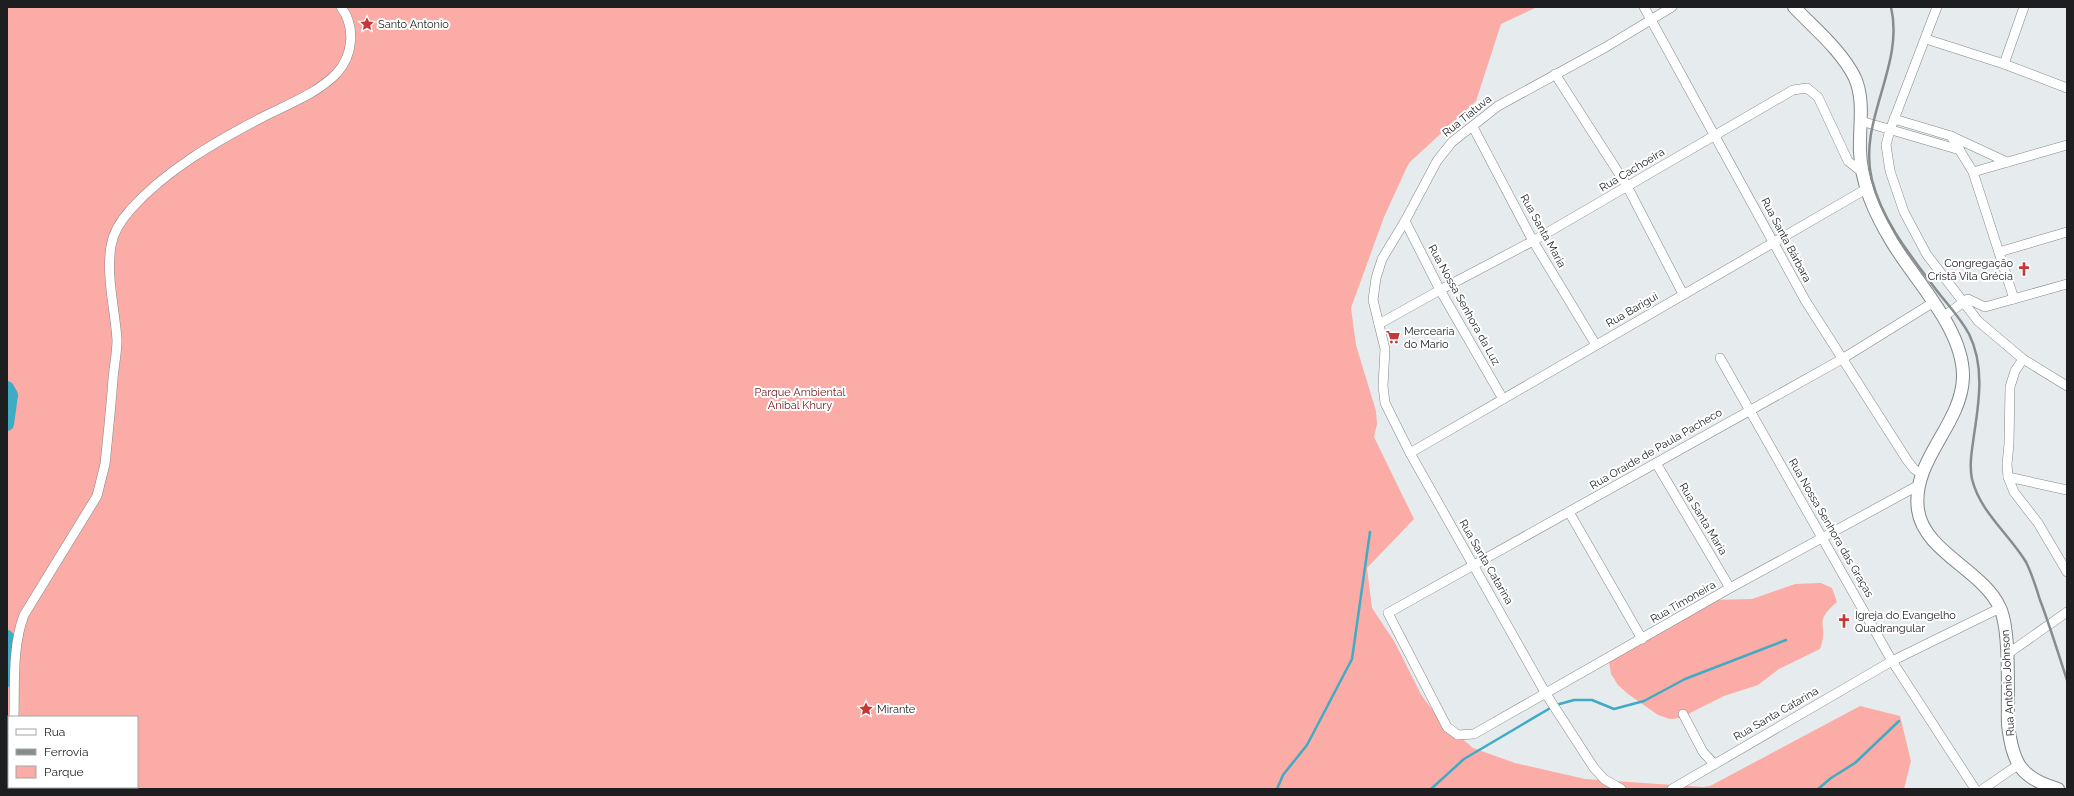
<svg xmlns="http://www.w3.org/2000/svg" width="2074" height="796" viewBox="0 0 2074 796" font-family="Raleway,sans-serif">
<rect width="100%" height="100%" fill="#e6ecee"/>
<g fill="#fbaca6">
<polygon points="7,7 1537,7 1501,24 1476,101 1409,163 1406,169 1384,217 1351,308 1356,345 1376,411 1377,424 1374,437 1414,519 1367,568 1372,608 1394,641 1422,696 1440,720 1473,748 1515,763 1585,779 1703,787 1710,786 1860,706 1900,716 1911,761 1904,789 21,789 20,787 137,787 137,717 9,717 9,765 7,761"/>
<path d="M1821 583 1832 588 1837 602C1811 624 1830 623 1820 649L1779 669 1758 685 1724 696 1680 718 1670 719 1658 715 1628 694 1618 685 1611 674 1609 661 1712 600 1752 599 1795 584Z"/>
</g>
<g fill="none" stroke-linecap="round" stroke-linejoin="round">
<g stroke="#3fabc5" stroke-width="2.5">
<polyline points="1556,705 1574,700 1592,700 1614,709 1644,701 1685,679 1786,640"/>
<polyline points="1277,789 1283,775 1307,745 1352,659 1370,532"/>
<polyline points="1431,789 1464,759 1552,707"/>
<polyline points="1818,789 1831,778 1855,763 1899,721"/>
</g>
<g stroke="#3fabc5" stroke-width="14">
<polyline points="7,388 11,395 7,424"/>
<polyline points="7,637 11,666 7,680"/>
<polyline points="7,731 9,742"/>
<polyline points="20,787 21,789"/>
</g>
<defs>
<g id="minor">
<polyline points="1644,7 1805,300 1907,460 1914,469 1922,474"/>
<polyline points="1937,7 1890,130 1886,145 1890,171 1904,212 1927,255 1978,321 2023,359 2067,386"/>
<polyline points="1926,39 2004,64 2067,88"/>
<polyline points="2004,64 2024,7"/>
<polyline points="1555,74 1627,186 1683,294"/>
<polyline points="1894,119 1951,136 1973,172 2014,299"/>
<polyline points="1861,121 1960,150"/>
<polyline points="1473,127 1533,241 1596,345"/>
<polyline points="1951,136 2007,162"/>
<polyline points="1973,172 2067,145"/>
<polyline points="1405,221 1440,290 1503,399"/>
<polyline points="1999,252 2067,232"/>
<polyline points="1943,317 1968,299 1985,307 2067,284"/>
<polyline points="1379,324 1440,290 1533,241 1793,90 1807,88 1818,97 1848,161 1862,172"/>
<polyline points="1720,358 1892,661 1975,789"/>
<polyline points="2023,359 2015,371 2010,387 2009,444 2007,464 2008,477 2014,492 2038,523 2067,572"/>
<polyline points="1410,453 1866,189"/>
<polyline points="1656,463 1730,588"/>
<polyline points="2008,477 2067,490"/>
<polyline points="1919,485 1730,588 1474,734 1458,735 1447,727 1388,613 1842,359 1934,302"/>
<polyline points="1569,512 1642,639"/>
<polyline points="2006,655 2067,612"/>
<polyline points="1683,714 1703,752 1714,764"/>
<path d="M14 717C15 683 12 647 24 615L97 496 105 464C108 435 111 407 113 379 114 366 117 353 117 340 115 309 106 277 111 246 113 233 122 219 131 209 166 170 215 142 261 118 286 105 317 94 337 73 353 55 356 27 341 7"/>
<polyline points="27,787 27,789"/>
<polyline points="1621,789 1604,779 1594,768 1546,694 1410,453 1385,403 1383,386 1385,349 1373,300 1376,278 1382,259 1405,221 1437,161 1452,142 1498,106 1606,47 1672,7"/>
<polyline points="1672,789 1892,661 2000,608"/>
<polyline points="1983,789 2018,765"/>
</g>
<path id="secondary" d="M1794 7C1815 29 1842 51 1855 78 1865 101 1859 127 1860 151 1861 184 1875 214 1892 242 1915 281 1964 329 1963 377 1962 425 1911 460 1918 510 1924 552 1983 570 2000 608 2011 632 2007 697 2008 725 2013 763 2020 778 2058 789"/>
</defs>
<use href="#minor" stroke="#828889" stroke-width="10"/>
<use href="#secondary" stroke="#828889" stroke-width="14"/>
<use href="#minor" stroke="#fff" stroke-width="9"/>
<use href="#secondary" stroke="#fff" stroke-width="12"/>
<path stroke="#878c8d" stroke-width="2.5" d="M1891 7C1905 66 1857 121 1872 180 1882 220 1910 255 1934 287 1946 303 1960 317 1969 334 1985 366 1979 402 1974 435 1972 450 1969 465 1972 479 1980 512 2009 534 2026 562 2032 574 2036 587 2040 600 2050 626 2058 653 2067 680"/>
</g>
<defs>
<symbol id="sight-bare" viewBox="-9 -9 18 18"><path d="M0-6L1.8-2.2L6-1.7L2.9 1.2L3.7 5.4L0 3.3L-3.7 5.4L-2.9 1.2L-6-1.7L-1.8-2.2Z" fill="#c6373a" stroke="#fff" stroke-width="2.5" paint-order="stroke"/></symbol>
<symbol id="church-bare" viewBox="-9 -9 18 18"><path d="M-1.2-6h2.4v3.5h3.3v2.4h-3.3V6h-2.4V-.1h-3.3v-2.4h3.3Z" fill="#c6373a" stroke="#fff" stroke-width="2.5" paint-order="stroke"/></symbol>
<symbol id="supermarket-bare" viewBox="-9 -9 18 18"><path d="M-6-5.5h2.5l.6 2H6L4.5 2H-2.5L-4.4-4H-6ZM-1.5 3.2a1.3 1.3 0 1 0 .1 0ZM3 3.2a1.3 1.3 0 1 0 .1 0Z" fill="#c6373a" stroke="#fff" stroke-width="2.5" paint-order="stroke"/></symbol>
</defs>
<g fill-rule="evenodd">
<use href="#sight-bare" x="357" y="14" width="20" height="20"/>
<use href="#church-bare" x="2014" y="259" width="20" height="20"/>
<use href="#supermarket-bare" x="1383" y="327" width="20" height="20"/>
<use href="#church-bare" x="1834" y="611" width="20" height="20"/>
<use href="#sight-bare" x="856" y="699" width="20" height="20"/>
</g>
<g text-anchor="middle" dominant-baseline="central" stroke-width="4" stroke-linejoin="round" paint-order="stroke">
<g font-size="11" fill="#1c1e1f" stroke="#fff" text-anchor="start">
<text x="378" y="24">Santo Antonio</text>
<text x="2013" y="263" text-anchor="end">Congregação<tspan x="2013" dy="13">Cristã Vila Grécia</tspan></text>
<text x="1404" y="331">Mercearia<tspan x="1404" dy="13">do Mario</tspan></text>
<text x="1855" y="615">Igreja do Evangelho<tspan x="1855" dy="13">Quadrangular</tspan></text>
<text x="877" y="709">Mirante</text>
</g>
<g font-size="11" fill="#1c1e1f" stroke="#fff">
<text transform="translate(1467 116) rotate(-39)">Rua Tiatuva</text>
<text transform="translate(1632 170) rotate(-31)">Rua Cachoeira</text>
<text transform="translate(1543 231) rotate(61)">Rua Santa Maria</text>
<text transform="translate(1786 240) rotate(62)">Rua Santa Bárbara</text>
<text transform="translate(1464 305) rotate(61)">Rua Nossa Senhora da Luz</text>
<text transform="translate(1632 310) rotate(-30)">Rua Barigui</text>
<text transform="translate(1656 449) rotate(-30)">Rua Oraide de Paula Pacheco</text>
<text transform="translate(1703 519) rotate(59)">Rua Santa Maria</text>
<text transform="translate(1831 528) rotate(60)">Rua Nossa Senhora das Graças</text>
<text transform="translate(1486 562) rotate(60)">Rua Santa Catarina</text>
<text transform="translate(1683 602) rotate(-30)">Rua Timoneira</text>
<text transform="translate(2008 683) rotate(-93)">Rua Antônio Johnson</text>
<text transform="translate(1776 714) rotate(-30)">Rua Santa Catarina</text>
</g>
<g font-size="11" fill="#75181c" stroke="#fff">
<text x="800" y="392">Parque Ambiental<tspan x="800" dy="13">Anibal Khury</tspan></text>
</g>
</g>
<rect width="2074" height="796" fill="none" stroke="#1c1e1f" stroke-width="16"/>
<rect x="8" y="716" width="130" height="72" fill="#ffffff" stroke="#a4a5a5"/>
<rect x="16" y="729" width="20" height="6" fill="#ffffff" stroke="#a4a5a5"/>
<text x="44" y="736" font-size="12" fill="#1c1e1f">Rua</text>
<rect x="16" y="749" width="20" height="6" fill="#878c8d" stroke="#a4a5a5"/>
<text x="44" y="756" font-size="12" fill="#1c1e1f">Ferrovia</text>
<rect x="16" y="766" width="20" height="12" fill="#fbaca6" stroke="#a4a5a5"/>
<text x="44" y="776" font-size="12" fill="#1c1e1f">Parque</text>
</svg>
